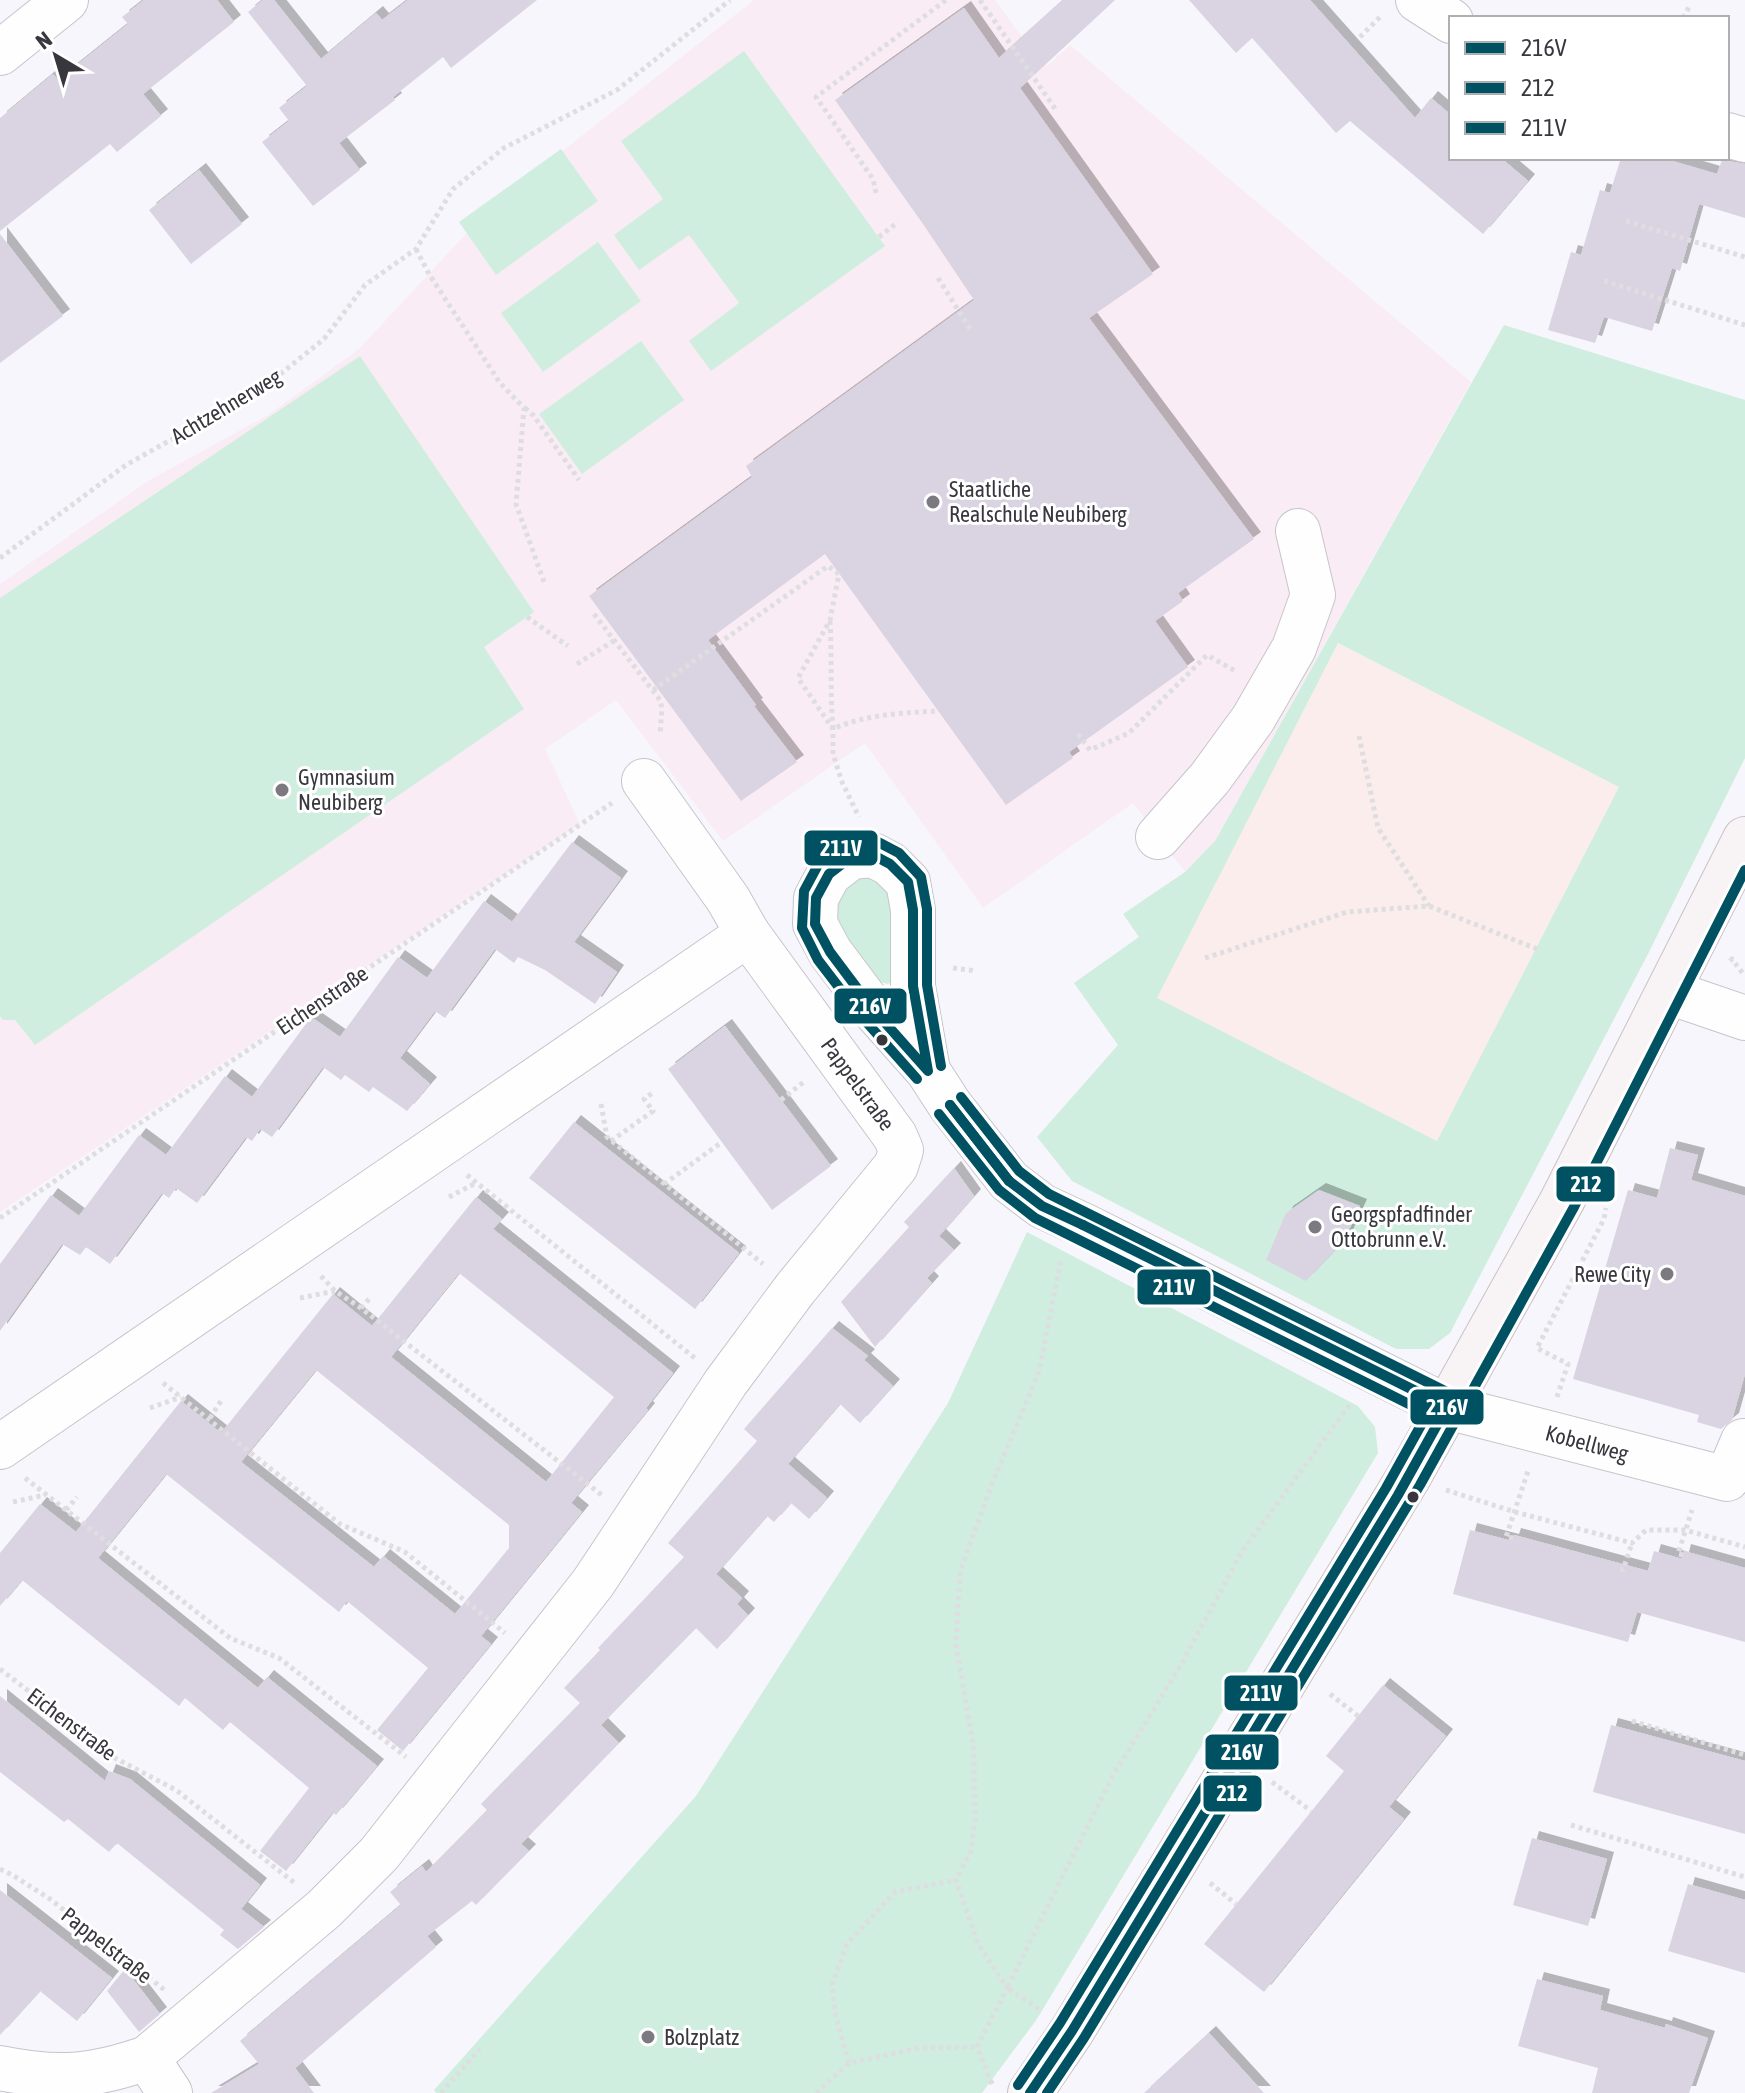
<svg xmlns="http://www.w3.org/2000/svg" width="1745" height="2093" viewBox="0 0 1745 2093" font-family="'Asap Condensed',sans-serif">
<defs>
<filter id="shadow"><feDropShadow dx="7" dy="-7" stdDeviation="0" flood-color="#0004"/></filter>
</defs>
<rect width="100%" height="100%" fill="#f7f6fc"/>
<polygon fill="#fbedeb" points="1338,643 1619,787 1437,1141 1156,998"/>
<polygon fill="#faecf4" points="754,0 995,0 1019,33 1047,66 1070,45 1471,382 1215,841 1185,872 1133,803 983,908 865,743 723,841 616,700 545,749 580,824 0,1212 0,584 148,481 268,415 359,349 489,209"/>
<g fill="#d0eedf" fill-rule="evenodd">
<polygon points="744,51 885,246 711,371 689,341 739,303 689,235 639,270 614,235 663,199 621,141"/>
<polygon points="561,149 598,201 496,275 459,222"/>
<polygon points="598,242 641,301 543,372 501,313"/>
<path d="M1504 325 1745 400V758L1647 956 1450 1333 1429 1349H1396L1072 1181 1037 1137 1118 1045 1074 983 1139 937 1123 914 1185 872 1215 841ZM1338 643 1619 787 1437 1141 1157 998Z"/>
<polygon points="641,341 684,400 582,474 539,414"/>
<polygon points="360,356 534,612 484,647 524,709 35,1045 15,1020 3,1020 0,1016 0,598"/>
<polygon points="869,876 880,881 893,900 893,980 888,984 877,981 833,921 834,899 847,880"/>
<polygon points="1027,1232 1358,1406 1375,1427 1378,1453 1037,2019 982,2093 436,2093 434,2090 696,1796 948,1403"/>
</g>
<g fill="#dad4e2" fill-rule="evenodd" filter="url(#shadow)">
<polygon points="144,0 217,0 234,22 143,94 161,116 117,152 110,144 0,231 0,118 53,74 58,80 128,24 122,17"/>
<polygon points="263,0 274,0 321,59 376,13 382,20 408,0 537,0 451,68 443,57 393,97 395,100 339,143 360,170 313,206 262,142 289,121 279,108 307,86 248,12"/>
<polygon points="1063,0 1115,0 1020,88 1153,274 1089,318 1254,539 1178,593 1183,601 1155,621 1188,667 1069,752 1073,758 1006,805 825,554 708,640 756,705 754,706 797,762 741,801 589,596 752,477 746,466 974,300 923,224 835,100 964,8 999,58"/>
<polygon points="1189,0 1310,0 1415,118 1431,98 1451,115 1451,158 1501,158 1528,181 1483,234 1350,121 1336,133 1252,38 1236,53"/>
<polygon points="1621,158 1662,158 1717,174 1722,160 1745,164 1745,218 1699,204 1680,271 1672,268 1652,331 1604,317 1595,343 1548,330 1571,252 1581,255 1600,190 1610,193"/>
<polygon points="199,170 242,224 191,264 149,210"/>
<polygon points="0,234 63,316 0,363"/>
<polygon points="572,842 621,878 574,942 617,972 595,1004 545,970 518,957 514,963 495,949 445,1018 435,1011 400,1058 430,1084 407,1111 373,1087 369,1092 345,1075 341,1080 323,1067 272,1137 260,1129 252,1141 246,1137 197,1203 176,1188 169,1198 162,1193 110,1264 86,1247 80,1255 62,1244 0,1331 0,1264 51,1195 79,1216 139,1135 166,1155 225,1076 252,1097 311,1017 340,1037 398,957 427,978 484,901 512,922"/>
<polygon points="725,1026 831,1166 772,1210 668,1069"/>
<polygon points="574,1122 739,1253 695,1309 529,1178"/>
<polygon points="1670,1148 1698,1155 1691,1180 1745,1196 1745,1374 1732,1420 1721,1429 1697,1422 1699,1415 1573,1379 1628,1190 1657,1198"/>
<polygon points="954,1168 974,1196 939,1236 954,1250 927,1278 932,1283 875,1347 841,1302 909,1227 904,1222"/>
<polygon points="1319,1190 1360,1206 1344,1241 1306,1281 1266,1260 1286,1213"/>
<path d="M476 1197 502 1219 493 1229 673 1373 646 1408 648 1410 571 1503 582 1512 481 1636 491 1644 403 1751 377 1730 428 1668 347 1601 339 1612 166 1474 98 1558 258 1688 267 1677 377 1766 336 1815 333 1812 286 1871 260 1851 309 1788 230 1722 223 1730 185 1698 179 1706 22 1580 0 1606V1553L40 1504 76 1532 181 1401 221 1433 333 1294 372 1326ZM459 1273 614 1397 546 1482 391 1357ZM316 1370 509 1525V1548L455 1614 383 1556 374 1567 241 1462Z"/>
<polygon points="832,1328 868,1356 864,1360 893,1386 860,1423 840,1404 788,1464 827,1498 809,1519 791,1503 774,1522 767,1516 716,1574 742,1598 737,1604 748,1615 717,1649 696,1628 601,1725 619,1743 521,1844 529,1851 476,1905 472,1901 427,1936 436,1947 295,2068 314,2093 211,2093 259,2064 240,2041 401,1905 390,1892 422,1866 426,1872 487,1810 481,1804 580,1703 564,1688 600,1650 598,1648 684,1557 668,1543 757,1441 744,1429"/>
<polygon points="1470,1530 1512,1541 1514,1535 1648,1571 1654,1551 1682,1559 1684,1551 1745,1568 1745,1642 1637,1612 1628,1642 1453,1594"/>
<polygon points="1383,1685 1446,1736 1389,1807 1404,1819 1264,1992 1204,1944 1344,1771 1326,1756"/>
<polygon points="0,1696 105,1781 109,1771 130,1779 260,1885 241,1909 264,1927 238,1949 220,1935 224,1930 117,1843 109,1852 68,1819 64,1822 0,1772"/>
<polygon points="1611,1725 1745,1761 1745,1834 1593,1792"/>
<polygon points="1532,1838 1607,1859 1588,1926 1513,1905"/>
<polygon points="1688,1884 1745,1900 1745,1973 1668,1951"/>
<polygon points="0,1890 112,1978 77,2021 40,1991 0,2035"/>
<polygon points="125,1969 160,2014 139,2032 107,1991"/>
<polygon points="1537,1979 1603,1996 1600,2010 1665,2028 1666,2024 1708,2038 1689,2093 1592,2093 1598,2068 1518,2046"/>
<polygon points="1209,2033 1264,2093 1144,2093"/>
</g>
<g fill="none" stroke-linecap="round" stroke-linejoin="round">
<defs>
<g id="minor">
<polyline points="1418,0 1451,21"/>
<polyline points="0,53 66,0"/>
<polyline points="1727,135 1745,140"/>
<polyline points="1158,837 1210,778 1253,719 1294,648 1313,595 1298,531"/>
<polyline points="1669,992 1745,1018"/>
<polyline points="928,1071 913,986 913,910 908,882 890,864 873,855 851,857 829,874 816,898 815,924 830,952 872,1008 928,1071 950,1105 1009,1181 1042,1206 1083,1225 1447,1407 1727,1479 1743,1441"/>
<polyline points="0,1447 748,934"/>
<polyline points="147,2058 170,2093"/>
<path d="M0 2068C58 2080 92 2077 147 2058L324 1909 379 1854 593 1583 726 1382 795 1289 896 1166 901 1150 895 1136 748 934 728 899 644 781"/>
</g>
<polyline id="major" points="1030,2093 1072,2031 1408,1478 1562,1201 1745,839"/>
</defs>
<use href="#minor" stroke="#c6c5cb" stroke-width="46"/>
<use href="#major" stroke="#cbc1c5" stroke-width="46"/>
<g stroke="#dedee1" stroke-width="5" stroke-dasharray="4 4" stroke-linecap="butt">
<polyline points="980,0 1056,110"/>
<polyline points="1683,18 1689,7"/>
<polyline points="1360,37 1382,15"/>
<polyline points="876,193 873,179 816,97 946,0"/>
<polyline points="1626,221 1745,257"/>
<polyline points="879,237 898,222"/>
<polyline points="416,249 429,274 500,383 524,408 516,504 544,582"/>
<polyline points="938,278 970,329"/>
<polyline points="1604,281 1745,325"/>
<polyline points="525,408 533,415 579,480"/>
<polyline points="0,558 126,465 263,388 324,339 365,285 416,249 453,189 504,148 617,90 730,0"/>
<polyline points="594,614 660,700 662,708 660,735"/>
<polyline points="527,617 568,646"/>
<path d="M830 621C832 657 830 693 833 729 866 714 903 713 938 711"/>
<polyline points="577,664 615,640"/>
<polyline points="653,690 828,566 839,574 830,620 798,678 833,729 833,754 842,782 859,817"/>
<polyline points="1078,734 1090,750 1129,733 1207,655 1237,672"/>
<polyline points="1359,736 1378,828 1429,906"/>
<polyline points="1205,958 1347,912 1429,906 1537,949"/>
<polyline points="1730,961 1732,959 1744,975"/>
<polyline points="953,968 976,971"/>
<polyline points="781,1100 805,1081"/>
<polyline points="601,1104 607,1137 763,1264"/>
<polyline points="611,1141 653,1111 644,1099 654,1092"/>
<polyline points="467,1175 696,1359"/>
<polyline points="664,1184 722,1142"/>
<polyline points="449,1197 476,1183"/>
<polyline points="0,1218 612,803"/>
<polyline points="321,1276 335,1291 361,1308 603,1496"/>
<polyline points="300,1298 335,1291"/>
<polyline points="361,1308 369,1299"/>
<polyline points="163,1383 340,1524 405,1552 505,1633"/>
<polyline points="1557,1397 1568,1364 1537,1348 1604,1219 1606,1208"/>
<polyline points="150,1408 181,1397"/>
<polyline points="210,1418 223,1398"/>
<polyline points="25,1478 230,1638 279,1658 406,1757"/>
<polyline points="1446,1490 1515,1512 1632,1543 1646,1530 1685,1530 1745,1547"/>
<polyline points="13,1502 45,1495"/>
<polyline points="66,1510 77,1497"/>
<polyline points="1513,1538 1506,1537 1529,1468"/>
<polyline points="1683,1555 1678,1554 1692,1510"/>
<polyline points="1620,1569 1623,1570 1632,1543"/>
<polyline points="0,1669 115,1758 176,1790 296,1884"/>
<polyline points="1330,1694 1358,1716"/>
<polyline points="1632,1721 1745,1755"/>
<polyline points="1272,1782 1311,1811"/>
<polyline points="1571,1825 1745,1877"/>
<polyline points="0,1869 14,1876 50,1899 167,1992"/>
<polyline points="1210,1883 1236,1904"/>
<polyline points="1039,2009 1007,1988 1112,1777 1182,1663 1241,1553 1351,1403"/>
<polyline points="849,2063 836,2018 832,1985 847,1944 895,1892 956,1880"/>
<polyline points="992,2084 977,2047 1007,1988 978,1944 956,1880 971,1851 975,1820 974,1750 956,1644 960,1572 991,1486 1039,1372 1061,1259"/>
<polyline points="441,2093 480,2049"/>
<polyline points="816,2093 849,2063 919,2048 977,2047"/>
</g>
<use href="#minor" stroke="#fefeff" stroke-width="44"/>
<use href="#major" stroke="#f8f3f4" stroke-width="44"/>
<defs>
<g id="bus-1">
<polygon points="873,855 890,864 908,882 913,910 913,986 928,1071 872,1008 830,952 815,924 816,898 829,874 851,857"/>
<polyline points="950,1105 1009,1181"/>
<polyline points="950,1105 1009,1181"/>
<polyline points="1009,1181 1042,1206 1083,1225"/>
<polygon points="1083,1225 1418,1392 1447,1407"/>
<polyline points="1030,2093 1072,2031 1398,1495 1447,1407"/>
</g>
<polyline id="bus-2" points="1047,2093 1084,2038 1420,1485 1574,1207 1745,870"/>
<g id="bus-3">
<polyline points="917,1079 861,1016 818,960 802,928 804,891 818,865 846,844 878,842 899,853 921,877 927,909 927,985 941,1066"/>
<polyline points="961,1097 1019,1171 1049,1194 1453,1395"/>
<polyline points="939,1114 999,1190 1035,1218 1441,1420"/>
<polyline points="1018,2085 1060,2023 1386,1488 1435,1400"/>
</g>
</defs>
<use href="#bus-1" stroke="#fff" stroke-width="16"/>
<use href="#bus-2" stroke="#fff" stroke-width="16"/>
<use href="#bus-3" stroke="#fff" stroke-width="16"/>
<use href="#bus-1" stroke="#005262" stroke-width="10"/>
<use href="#bus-2" stroke="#005262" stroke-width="10"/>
<use href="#bus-3" stroke="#005262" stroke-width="10"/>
</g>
<g fill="#7b7a80" stroke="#fff" stroke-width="3">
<circle cx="933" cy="502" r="8"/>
<circle cx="282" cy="790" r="8"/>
<circle cx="1315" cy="1227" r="8"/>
<circle cx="1667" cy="1274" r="8"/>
<circle cx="648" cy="2037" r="8"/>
</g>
<g fill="#38373e" stroke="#fff" stroke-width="3">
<circle cx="882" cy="1040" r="7"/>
<circle cx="1413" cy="1497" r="7"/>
</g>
<g text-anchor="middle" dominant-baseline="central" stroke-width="6" stroke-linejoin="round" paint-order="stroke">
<g font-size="22" fill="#38373e" stroke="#fff">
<text transform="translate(226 406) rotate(-31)">Achtzehnerweg</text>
<text transform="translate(322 1000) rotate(-34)">Eichenstraße</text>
<text transform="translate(858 1084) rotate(54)">Pappelstraße</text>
<text transform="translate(1587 1443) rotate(15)">Kobellweg</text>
<text transform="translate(72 1724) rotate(37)">Eichenstraße</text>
<text transform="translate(107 1945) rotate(38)">Pappelstraße</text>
</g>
<g font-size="22" fill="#38373e" stroke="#fff" text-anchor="start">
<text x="949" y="489">Staatliche<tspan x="949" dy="25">Realschule Neubiberg</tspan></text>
<text x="298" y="777">Gymnasium<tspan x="298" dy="25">Neubiberg</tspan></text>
<text x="1331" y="1214">Georgspfadfinder<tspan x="1331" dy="25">Ottobrunn e.V.</tspan></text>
<text x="1651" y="1274" text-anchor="end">Rewe City</text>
<text x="664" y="2037">Bolzplatz</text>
</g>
</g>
<g stroke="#fff" stroke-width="3">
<rect x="803" y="829" width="76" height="38" rx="8" fill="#005262"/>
<rect x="833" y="987" width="75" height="38" rx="8" fill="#005262"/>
<rect x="1555" y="1165" width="61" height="38" rx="8" fill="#005262"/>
<rect x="1136" y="1268" width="76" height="38" rx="8" fill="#005262"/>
<rect x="1409" y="1388" width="76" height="38" rx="8" fill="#005262"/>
<rect x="1223" y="1674" width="76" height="38" rx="8" fill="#005262"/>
<rect x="1204" y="1733" width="76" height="38" rx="8" fill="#005262"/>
<rect x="1202" y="1774" width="61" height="39" rx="8" fill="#005262"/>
</g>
<g font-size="22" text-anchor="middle" font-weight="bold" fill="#fff">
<text x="841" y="856">211V</text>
<text x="870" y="1014">216V</text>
<text x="1586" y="1192">212</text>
<text x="1174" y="1295">211V</text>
<text x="1447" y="1415">216V</text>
<text x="1261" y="1701">211V</text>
<text x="1242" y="1760">216V</text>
<text x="1232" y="1801">212</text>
</g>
<rect x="1449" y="16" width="280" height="144" fill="#ffffff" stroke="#afafb2" stroke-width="2"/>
<rect x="1465" y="42" width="40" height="12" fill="#005262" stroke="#afafb2" stroke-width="2"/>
<text x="1521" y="56" font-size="24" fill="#38373e">216V</text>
<rect x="1465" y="82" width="40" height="12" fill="#005262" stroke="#afafb2" stroke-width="2"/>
<text x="1521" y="96" font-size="24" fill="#38373e">212</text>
<rect x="1465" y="122" width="40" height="12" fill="#005262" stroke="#afafb2" stroke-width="2"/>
<text x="1521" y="136" font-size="24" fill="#38373e">211V</text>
<g transform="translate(56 56) rotate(322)" stroke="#ffffff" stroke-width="6" paint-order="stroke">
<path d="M0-6L14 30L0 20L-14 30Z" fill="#38373e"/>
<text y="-12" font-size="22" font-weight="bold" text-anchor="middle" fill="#38373e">N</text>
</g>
</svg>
